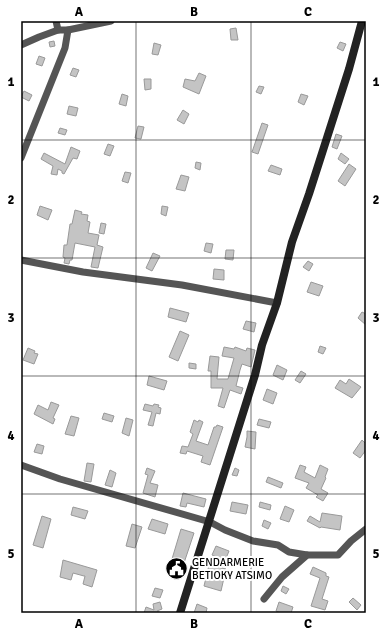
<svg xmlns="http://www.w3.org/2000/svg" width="387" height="634" viewBox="0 0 387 634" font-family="Signika,sans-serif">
<rect width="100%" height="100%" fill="#fff"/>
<g fill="#c4c4c4" stroke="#999">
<polygon points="236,28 238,40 231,40 230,29"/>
<polygon points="54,41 55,46 50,47 49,42"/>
<polygon points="340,42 346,44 343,51 337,48"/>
<polygon points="154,43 161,45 158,55 152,54"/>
<polygon points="39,56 45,58 42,66 36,64"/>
<polygon points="73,68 79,70 76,77 70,75"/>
<polygon points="199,73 206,76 199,94 183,87 185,79 195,81"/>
<polygon points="144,79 151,79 151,89 145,90"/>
<polygon points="259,86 264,87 261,94 256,92"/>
<polygon points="24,91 32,95 29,101 21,97"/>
<polygon points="122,94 128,96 126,106 119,104"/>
<polygon points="301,94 308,96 304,105 298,102"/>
<polygon points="69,106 78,108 76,116 67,114"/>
<polygon points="183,110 189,114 184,124 177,120"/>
<polygon points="262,123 268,125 258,154 252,152"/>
<polygon points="138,126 144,127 141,139 135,138"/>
<polygon points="60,128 67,130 65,135 58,133"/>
<polygon points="336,134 342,136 337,149 332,147"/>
<polygon points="108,144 114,146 110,156 104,154"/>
<polygon points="71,147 80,151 77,159 73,158 64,174 62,173 62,171 58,169 57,175 51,174 53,166 41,159 44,153 65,164"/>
<polygon points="341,153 349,159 345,164 338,159"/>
<polygon points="196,162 201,163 200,170 195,168"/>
<polygon points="349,164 356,169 345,186 338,181"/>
<polygon points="271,165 282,169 280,175 268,171"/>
<polygon points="125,172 131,173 128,183 122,181"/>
<polygon points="181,175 189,177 185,191 176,189"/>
<polygon points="40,206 52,210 48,220 37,215"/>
<polygon points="162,206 168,207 166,216 161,214"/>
<polygon points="75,210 82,212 81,214 88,215 87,221 90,222 88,233 99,235 97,245 103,247 98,268 91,267 95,247 75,243 72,260 70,260 69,264 64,263 65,258 63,257 64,245 67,245 70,224 72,224"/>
<polygon points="101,223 106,224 104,234 99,233"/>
<polygon points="206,243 213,244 211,253 204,251"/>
<polygon points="226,250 234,250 233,260 225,259"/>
<polygon points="153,253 160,256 152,271 146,268"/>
<polygon points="308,261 313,264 309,271 303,267"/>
<polygon points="214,269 224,270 224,280 213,279"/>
<polygon points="311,282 323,286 319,296 307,292"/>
<polygon points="170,308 189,313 186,322 168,317"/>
<polygon points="362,312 366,314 366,325 358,318"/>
<polygon points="246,321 256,323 254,332 243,329"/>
<polygon points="180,331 189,335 178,361 169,357"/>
<polygon points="320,346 326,348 323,354 318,352"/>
<polygon points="224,347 234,349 235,347 246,351 247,348 255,350 251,367 242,364 240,370 236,386 243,388 241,394 230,390 224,408 218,406 223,388 211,388 211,371 208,371 210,356 219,357 217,379 228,379 234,358 222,356"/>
<polygon points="28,348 35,351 34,353 38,354 34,364 23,360"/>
<polygon points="189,363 196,364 196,369 189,368"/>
<polygon points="277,365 287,370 283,380 273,375"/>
<polygon points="301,371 306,374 300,383 295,380"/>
<polygon points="149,376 167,381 164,390 147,385"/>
<polygon points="349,379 361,387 352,398 335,388 340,380 346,384"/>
<polygon points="267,389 277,393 273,404 263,400"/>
<polygon points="51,402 59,405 53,418 55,419 53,424 34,414 38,405 48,410"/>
<polygon points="145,404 153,406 154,404 159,405 158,407 161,408 160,414 156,413 153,426 148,425 152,412 143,410"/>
<polygon points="104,413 114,416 112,422 102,419"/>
<polygon points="71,416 79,418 74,436 65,434"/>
<polygon points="126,418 133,420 129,436 122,433"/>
<polygon points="259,419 271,422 269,428 257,425"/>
<polygon points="194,420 198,422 199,420 203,422 196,441 208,445 214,427 216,427 217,425 223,427 210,465 201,462 203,456 187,451 186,454 180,453 182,446 188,447 193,434 190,432"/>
<polygon points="247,431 256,432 255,449 245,447 247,437"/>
<polygon points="362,440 366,444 366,450 360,458 353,453"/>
<polygon points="37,444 44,446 42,454 34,452"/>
<polygon points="87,463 94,464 91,482 84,481"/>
<polygon points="300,465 306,467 304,472 315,478 320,465 328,469 325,477 326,478 321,489 328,493 323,501 316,497 318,495 306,488 309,483 295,478"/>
<polygon points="147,468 155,471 150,483 158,485 155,497 143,493 148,475 145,474"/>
<polygon points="235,468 239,470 237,476 232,475"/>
<polygon points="110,470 116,473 112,487 105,485"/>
<polygon points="268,477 283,483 281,488 266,482"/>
<polygon points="183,493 206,499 204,507 187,503 186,507 180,506"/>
<polygon points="232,502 248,505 246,514 230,511"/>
<polygon points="260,502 271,505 270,510 259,507"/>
<polygon points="285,506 294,510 289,522 280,519"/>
<polygon points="73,507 88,511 85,519 71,515"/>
<polygon points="322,513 342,516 340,530 321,527 320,528 307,521 310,516 320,522"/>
<polygon points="42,516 51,519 43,548 33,545"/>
<polygon points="152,519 168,524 165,534 148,529"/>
<polygon points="264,520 271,523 268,529 262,526"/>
<polygon points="132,524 142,527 135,548 126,546"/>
<polygon points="181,529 194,533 184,563 172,559"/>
<polygon points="216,546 229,551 225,561 212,555"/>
<polygon points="63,560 97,570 92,587 83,584 85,576 84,576 73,573 71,580 60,577"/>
<polygon points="209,565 226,569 221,591 204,586"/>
<polygon points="313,567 326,573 326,576 329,577 322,599 328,601 325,610 311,606 320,578 310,574"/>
<polygon points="283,586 289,589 286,594 281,591"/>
<polygon points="155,588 163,590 160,598 152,596"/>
<polygon points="353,598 361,605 357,610 349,602"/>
<polygon points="160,602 162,609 157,611 161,613 144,613 146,607 154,610 153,604"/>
<polygon points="279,602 293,607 291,613 281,613 276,611"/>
<polygon points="197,604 207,608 206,613 194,613"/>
</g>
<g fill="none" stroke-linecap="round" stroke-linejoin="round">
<g stroke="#555" stroke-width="7">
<polyline points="56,21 58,30"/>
<polyline points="21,45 39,37 58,30 68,30 111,21"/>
<polyline points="21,158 65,48 68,30"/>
<polyline points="21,260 83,272 182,285 277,303"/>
<polyline points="21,465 60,479 210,522 225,530 253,541 278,545 289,552 307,555"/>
<polyline points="264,599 282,577 307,555 338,555 351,541 366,529"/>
</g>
<polyline stroke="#222" stroke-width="8" points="180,613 255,375 262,345 277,303 292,242 309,194 349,69 362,21"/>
</g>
<path fill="none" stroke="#000" stroke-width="1" stroke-opacity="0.55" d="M136 21V613M251 21V613M21 140H366M21 258H366M21 376H366M21 494H366"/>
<defs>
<symbol id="civic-disc" viewBox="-11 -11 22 22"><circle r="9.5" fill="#000" stroke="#fff"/><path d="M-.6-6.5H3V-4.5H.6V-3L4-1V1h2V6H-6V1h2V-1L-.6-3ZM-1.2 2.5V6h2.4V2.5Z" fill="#fff"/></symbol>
</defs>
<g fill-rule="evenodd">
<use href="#civic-disc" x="164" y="556" width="25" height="25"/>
</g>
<g text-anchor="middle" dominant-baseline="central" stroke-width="4" stroke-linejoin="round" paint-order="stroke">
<g font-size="11" fill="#000" stroke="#fff" text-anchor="start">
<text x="192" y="562">GENDARMERIE<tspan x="192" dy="13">BETIOKY ATSIMO</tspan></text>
</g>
</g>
<rect width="387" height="634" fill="none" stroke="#ffffff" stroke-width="44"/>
<rect x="22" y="22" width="343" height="590" fill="none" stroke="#000" stroke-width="1.5"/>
<g font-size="13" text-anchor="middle" font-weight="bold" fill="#000">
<text x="79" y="16">A</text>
<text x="194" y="16">B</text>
<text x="308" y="16">C</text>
<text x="11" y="86">1</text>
<text x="376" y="86">1</text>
<text x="11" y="204">2</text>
<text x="376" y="204">2</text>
<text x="11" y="322">3</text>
<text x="376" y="322">3</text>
<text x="11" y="440">4</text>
<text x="376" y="440">4</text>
<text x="11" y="558">5</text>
<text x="376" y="558">5</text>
<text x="79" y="628">A</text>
<text x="194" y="628">B</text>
<text x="308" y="628">C</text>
</g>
</svg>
